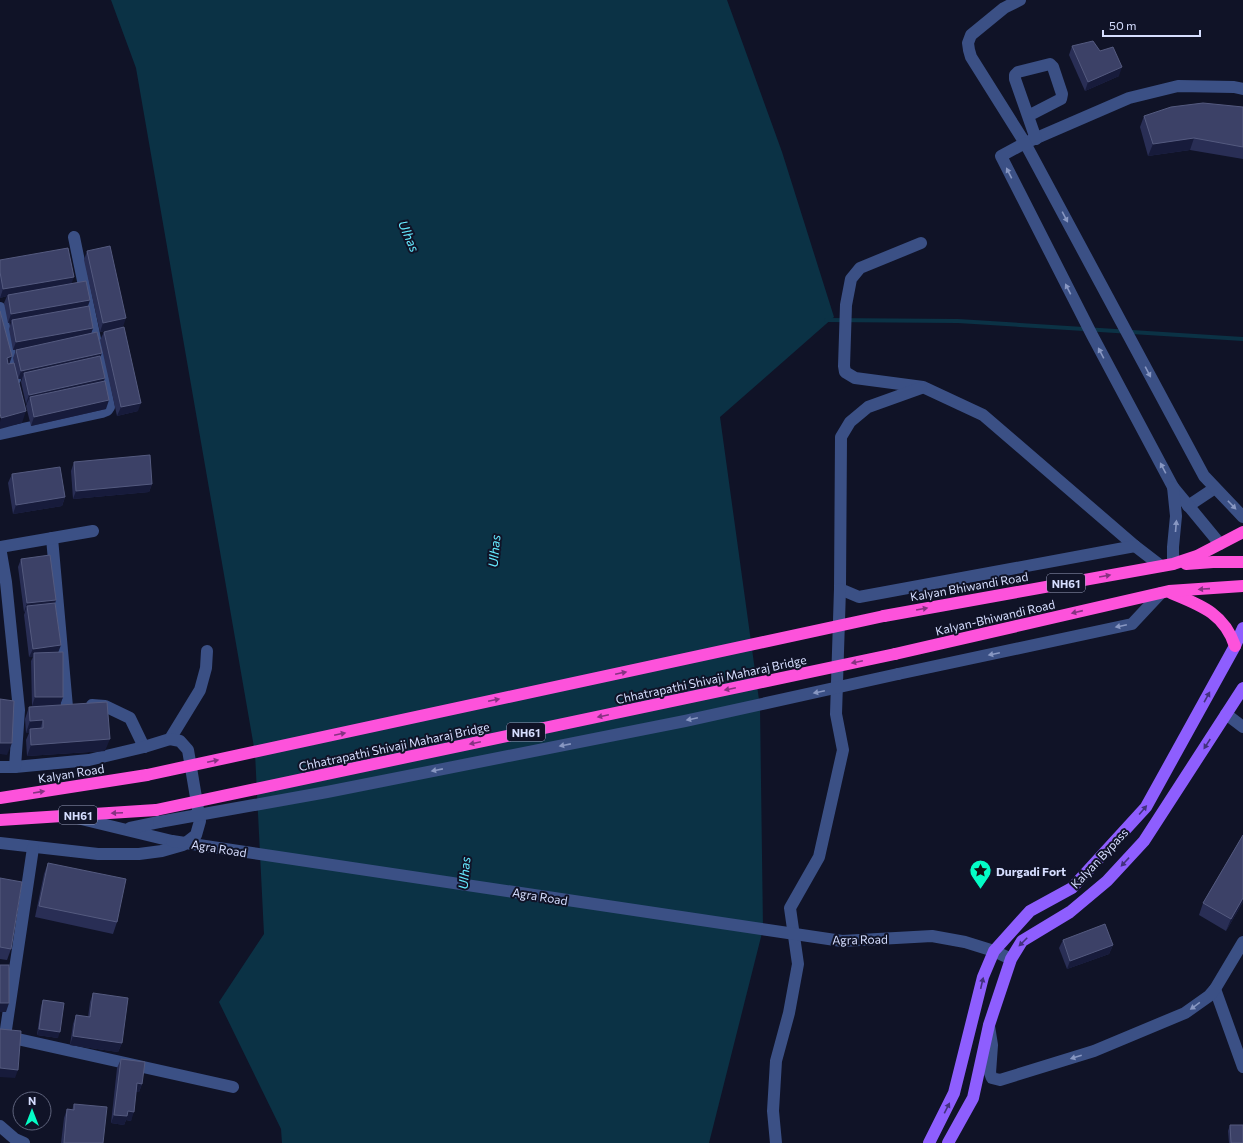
<svg xmlns="http://www.w3.org/2000/svg" width="1243" height="1143" viewBox="0 0 1243 1143" font-family="Commissioner,sans-serif">
<rect width="100%" height="100%" fill="#101327"/>
<polygon fill="#0b3245" points="111,0 727,0 782,152 834,317 720,417 760,707 763,929 709,1143 282,1143 281,1129 219,1002 264,934 255,753 136,68"/>
<g fill="none" stroke-linecap="round" stroke-linejoin="round">
<polyline stroke="#0b3245" stroke-width="4" points="826,320 958,321 1243,339"/>
<g stroke="#3b5085" stroke-width="12">
<polyline points="1020,0 1004,8 971,35 968,43 969,50 971,57 1025,143 1129,98 1178,86 1234,87 1243,89"/>
<polyline points="1028,116 1061,99 1062,94 1053,67 1050,64 1018,72 1015,75 1015,79 1036,139"/>
<polyline points="921,243 860,268 851,279 846,305 844,366 845,372 855,378 923,387 983,415 1135,546 1161,566"/>
<polyline points="0,308 15,379"/>
<polyline points="921,388 868,407 850,422 841,437 840,589 859,597 1135,546"/>
<polyline points="0,434 102,412 107,410 109,407 74,237"/>
<polyline points="1188,506 1215,488"/>
<polyline points="52,538 67,707"/>
<polyline points="1220,544 1173,487 1092,335 1001,156 1025,143 1204,476 1243,517"/>
<polyline points="1173,564 1173,547 1176,516 1173,487"/>
<polyline points="898,674 1132,624 1161,593"/>
<polyline points="92,705 105,706 130,718 144,747"/>
<polyline points="1226,714 1243,727"/>
<polyline points="0,767 15,767 89,760 144,747 170,739 200,690 206,668 207,651"/>
<polyline points="15,767 19,710 6,582 0,547 93,531"/>
<polyline points="73,817 172,841"/>
<polyline points="130,828 159,822"/>
<polyline points="0,843 98,854 139,854 162,851 183,845 196,835 200,821 188,750 180,741 170,739"/>
<polyline points="842,941 932,936 965,942 994,951 1011,959"/>
<polyline points="1215,989 1243,1067"/>
<polyline points="989,1026 992,1045 990,1073 992,1078 1000,1080 1094,1051 1185,1013 1209,996 1215,989 1243,942"/>
<polyline points="0,1035 233,1087"/>
<polyline points="5,1036 33,848"/>
<polyline points="0,1126 15,1139 24,1143"/>
<polyline points="776,1143 773,1111 776,1061 789,1013 798,964 790,908 819,857 843,750 836,714 840,589"/>
</g>
<g stroke="#8e5efe" stroke-width="12">
<polyline points="929,1143 954,1093 983,977 994,951 1030,911 1072,888 1146,807 1235,646 1243,628"/>
<polyline points="948,1143 973,1098 989,1025 1011,959 1022,941 1070,912 1107,881 1144,841 1243,688"/>
</g>
<g stroke="#fd52db" stroke-width="12">
<polyline points="1186,564 1213,562 1243,562"/>
<path d="M1171 593C1200 605 1224 613 1235 646"/>
<polyline points="884,616 1173,564 1197,556 1243,532"/>
<polyline points="895,654 1169,591 1243,586"/>
<polyline points="0,798 147,775"/>
<polyline points="0,820 156,810"/>
</g>
<g stroke="#3b5085" stroke-width="12">
<polyline points="159,822 327,792 685,721 898,674"/>
<polyline points="172,841 842,941"/>
</g>
<g stroke="#fd52db" stroke-width="12">
<polyline points="147,775 884,616"/>
<polyline points="156,810 895,654"/>
</g>
</g>
<g fill="#292e55">
<polygon points="1072,46 1100,51 1119,76 1085,91 1069,55"/>
<polygon points="1243,107 1243,159 1190,150 1148,156 1140,127 1144,116"/>
<polygon points="87,251 123,327 100,332 84,260"/>
<polygon points="0,260 71,283 88,307 93,328 91,333 100,356 104,381 106,409 31,426 26,406 27,403 26,404 21,382 22,379 18,379 13,358 16,350 21,349 13,350 9,329 11,322 8,323 4,303 7,296 0,298"/>
<polygon points="104,332 138,411 117,416 100,340"/>
<polygon points="74,462 152,484 149,492 73,499 71,471"/>
<polygon points="12,474 65,497 62,506 13,514 8,483"/>
<polygon points="21,559 56,600 55,603 58,652 63,697 60,705 105,751 27,756 26,740 29,733 26,733 25,719 29,707 58,705 32,706 31,661 33,657 29,657 24,615 25,612 24,612 18,567"/>
<polygon points="1243,835 1243,902 1226,931 1199,915 1203,903"/>
<polygon points="48,863 117,922 113,934 35,917 44,874"/>
<polygon points="0,878 11,949 7,960 0,959"/>
<polygon points="1063,940 1113,945 1109,954 1067,969 1059,948"/>
<polygon points="93,993 122,1043 118,1052 70,1045 73,1024 76,1015 88,1017 90,1002"/>
<polygon points="43,1000 58,1038 37,1035 41,1006"/>
<polygon points="121,1059 142,1084 139,1092 136,1092 131,1121 126,1120 124,1125 111,1123 117,1068"/>
<polygon points="74,1104 103,1143 61,1143 64,1118 67,1109 72,1110"/>
<polygon points="1230,1125 1243,1143 1229,1143 1228,1131"/>
</g>
<g fill="#171b3b">
<polygon points="1122,67 1119,76 1085,91 1088,82"/>
<polygon points="1194,138 1190,150 1148,156 1153,144"/>
<polygon points="74,277 71,285 8,295 7,296 0,298 3,289"/>
<polygon points="90,300 87,309 12,320 11,322 8,323 11,314"/>
<polygon points="126,318 123,327 100,332 103,323"/>
<polygon points="93,328 90,337 13,350 16,342"/>
<polygon points="102,353 98,362 24,373 22,379 18,379 21,371"/>
<polygon points="12,356 8,368 7,358"/>
<polygon points="105,378 102,387 30,397 27,403 26,404 29,395"/>
<polygon points="109,400 106,409 31,426 34,417"/>
<polygon points="141,403 138,411 117,416 121,407"/>
<polygon points="26,411 22,423 0,429 0,422 1,418"/>
<polygon points="152,484 149,492 73,499 76,491"/>
<polygon points="65,497 62,506 13,514 16,505"/>
<polygon points="56,600 53,608 27,606 25,612 24,612 27,603"/>
<polygon points="61,645 58,653 34,653 33,657 29,657 33,649"/>
<polygon points="35,697 63,697 60,705 32,706"/>
<polygon points="43,720 39,732 30,729 29,733 26,733 30,721"/>
<polygon points="110,739 105,751 27,756 31,745"/>
<polygon points="0,743 12,743 7,755 0,754"/>
<polygon points="1243,898 1243,902 1226,931 1231,919"/>
<polygon points="1113,945 1109,954 1067,969 1070,961"/>
<polygon points="0,1003 9,1003 6,1012 0,1012"/>
<polygon points="39,1029 60,1032 58,1038 37,1035"/>
<polygon points="73,1036 122,1043 118,1052 70,1045"/>
<polygon points="0,1068 18,1070 15,1078 0,1077"/>
<polygon points="137,1083 142,1084 139,1092 134,1092"/>
<polygon points="128,1111 134,1112 131,1121 126,1120 124,1125 111,1123 114,1115"/>
</g>
<g fill="#3c4167" stroke="#545a7f">
<polygon points="1093,41 1100,51 1113,47 1122,67 1088,82 1072,46"/>
<polygon points="1203,103 1243,107 1243,147 1194,138 1153,144 1144,116 1171,107"/>
<polygon points="110,246 126,318 103,323 87,251"/>
<polygon points="68,248 74,277 3,289 0,272 0,260"/>
<polygon points="86,281 90,300 11,314 8,295"/>
<polygon points="89,306 93,328 16,342 12,320"/>
<polygon points="0,311 12,356 7,358 8,364 14,363 26,411 1,418 0,413"/>
<polygon points="124,327 141,403 121,407 104,332"/>
<polygon points="97,332 102,353 21,371 16,350"/>
<polygon points="100,356 105,378 29,395 24,373"/>
<polygon points="105,381 109,400 34,417 30,397"/>
<polygon points="150,455 152,484 76,491 74,462"/>
<polygon points="60,467 65,497 16,505 12,474"/>
<polygon points="50,555 56,600 27,603 21,559"/>
<polygon points="55,603 61,645 33,649 27,606"/>
<polygon points="63,652 63,697 35,697 34,653"/>
<polygon points="0,699 14,701 12,743 0,743"/>
<polygon points="107,702 110,739 31,745 30,729 43,728 43,720 30,721 29,707"/>
<polygon points="1243,835 1243,898 1231,919 1203,903"/>
<polygon points="48,863 126,879 117,922 39,906"/>
<polygon points="0,878 22,882 11,949 0,947"/>
<polygon points="1105,924 1113,945 1070,961 1063,940"/>
<rect x="0" y="965" width="9" height="38"/>
<polygon points="93,993 128,998 122,1043 73,1036 76,1015 90,1017"/>
<polygon points="43,1000 64,1003 60,1032 39,1029"/>
<polygon points="0,1029 21,1031 18,1070 0,1068"/>
<polygon points="121,1059 145,1062 142,1084 137,1083 134,1112 128,1111 127,1116 114,1115"/>
<polygon points="74,1104 107,1107 103,1143 64,1143 67,1109 74,1110"/>
<polygon points="1230,1125 1243,1125 1243,1143 1231,1143"/>
</g>
<defs><path id="oneway-solid" d="M-6-.8H1V-3.2L6.5 0L1 3.2V.8H-6Z"/></defs>
<g fill="#8897c2">
<use href="#oneway-solid" transform="translate(1009 173) rotate(-117)"/>
<use href="#oneway-solid" transform="translate(1065 217) rotate(62)"/>
<use href="#oneway-solid" transform="translate(1068 289) rotate(-117)"/>
<use href="#oneway-solid" transform="translate(1101 353) rotate(-118)"/>
<use href="#oneway-solid" transform="translate(1148 372) rotate(62)"/>
<use href="#oneway-solid" transform="translate(1163 468) rotate(-118)"/>
<use href="#oneway-solid" transform="translate(1232 505) rotate(46)"/>
<use href="#oneway-solid" transform="translate(1176 526) rotate(-85)"/>
<use href="#oneway-solid" transform="translate(1121 626) rotate(168)"/>
<use href="#oneway-solid" transform="translate(994 654) rotate(168)"/>
<use href="#oneway-solid" transform="translate(819 692) rotate(168)"/>
<use href="#oneway-solid" transform="translate(692 719) rotate(168)"/>
<use href="#oneway-solid" transform="translate(565 745) rotate(169)"/>
<use href="#oneway-solid" transform="translate(437 770) rotate(169)"/>
<use href="#oneway-solid" transform="translate(1195 1006) rotate(144)"/>
<use href="#oneway-solid" transform="translate(1076 1057) rotate(163)"/>
</g>
<g fill="#863281">
<use href="#oneway-solid" transform="translate(1105 576) rotate(-10)"/>
<use href="#oneway-solid" transform="translate(1204 589) rotate(176)"/>
<use href="#oneway-solid" transform="translate(922 609) rotate(-10)"/>
<use href="#oneway-solid" transform="translate(1077 612) rotate(167)"/>
<use href="#oneway-solid" transform="translate(857 662) rotate(168)"/>
<use href="#oneway-solid" transform="translate(621 673) rotate(-12)"/>
<use href="#oneway-solid" transform="translate(730 689) rotate(168)"/>
<use href="#oneway-solid" transform="translate(494 700) rotate(-12)"/>
<use href="#oneway-solid" transform="translate(603 716) rotate(168)"/>
<use href="#oneway-solid" transform="translate(340 734) rotate(-12)"/>
<use href="#oneway-solid" transform="translate(475 743) rotate(168)"/>
<use href="#oneway-solid" transform="translate(213 761) rotate(-12)"/>
<use href="#oneway-solid" transform="translate(39 792) rotate(-9)"/>
<use href="#oneway-solid" transform="translate(117 813) rotate(177)"/>
</g>
<g fill="#42317d">
<use href="#oneway-solid" transform="translate(1207 697) rotate(-61)"/>
<use href="#oneway-solid" transform="translate(1207 744) rotate(123)"/>
<use href="#oneway-solid" transform="translate(1143 810) rotate(-50)"/>
<use href="#oneway-solid" transform="translate(1125 862) rotate(133)"/>
<use href="#oneway-solid" transform="translate(1023 942) rotate(135)"/>
<use href="#oneway-solid" transform="translate(982 983) rotate(-77)"/>
<use href="#oneway-solid" transform="translate(947 1108) rotate(-63)"/>
</g>
<defs>
<symbol id="sight-pin" viewBox="-11 -11 22 30"><path d="M0 17L-7.5 6A9.5 9.5 0 1 1 7.5 6Z" fill="#04fdc6" stroke="#101327"/><path d="M0-6L1.8-2.2L6-1.7L2.9 1.2L3.7 5.4L0 3.3L-3.7 5.4L-2.9 1.2L-6-1.7L-1.8-2.2Z" fill="#111"/></symbol>
</defs>
<g fill-rule="evenodd">
<use href="#sight-pin" x="968" y="858" width="25" height="34"/>
</g>
<g text-anchor="middle" dominant-baseline="central" stroke-width="4" stroke-linejoin="round" paint-order="stroke">
<g fill="#101327" stroke="#9ba1be" stroke-width="1">
<rect x="1047" y="574" width="38" height="18" rx="3"/>
<rect x="507" y="723" width="38" height="18" rx="3"/>
<rect x="59" y="806" width="38" height="18" rx="3"/>
</g>
<g font-size="11" font-weight="bold" fill="#d6deff">
<text x="1066" y="583">NH61</text>
<text x="526" y="732">NH61</text>
<text x="78" y="815">NH61</text>
</g>
<g font-size="12" fill="#d6deff" stroke="#101327">
<text transform="translate(969 586) rotate(-10)">Kalyan Bhiwandi Road</text>
<text transform="translate(995 617) rotate(-13)">Kalyan-Bhiwandi Road</text>
<text transform="translate(711 679) rotate(-12)">Chhatrapathi Shivaji Maharaj Bridge</text>
<text transform="translate(394 746) rotate(-12)">Chhatrapathi Shivaji Maharaj Bridge</text>
<text transform="translate(71 773) rotate(-9)">Kalyan Road</text>
<text transform="translate(219 848) rotate(9)">Agra Road</text>
<text transform="translate(1099 858) rotate(-47)">Kalyan Bypass</text>
<text transform="translate(540 896) rotate(9)">Agra Road</text>
<text transform="translate(860 939) rotate(-1)">Agra Road</text>
</g>
<g font-size="12" font-weight="bold" fill="#d6deff" stroke="#101327" text-anchor="start">
<text x="996" y="871">Durgadi Fort</text>
</g>
<g font-size="13" font-style="italic" fill="#65e8fe" stroke="#101327">
<text transform="translate(409 236) rotate(66)">Ulhas</text>
<text transform="translate(494 551) rotate(-85)">Ulhas</text>
<text transform="translate(464 873) rotate(-85)">Ulhas</text>
</g>
</g>
<g transform="translate(32 1111)"><circle r="19" fill="#101327" stroke="#5f647d"/>
<path d="M0-3L7 15L0 10L-7 15Z" fill="#04fdc6"/>
<text y="-6" font-size="11" font-weight="bold" text-anchor="middle" fill="#d6deff">N</text>
</g>
<path d="M1103 30v6h97v-6" fill="none" stroke="#d6deff" stroke-width="2"/>
<text x="1109" y="30" font-size="12" fill="#d6deff" stroke="#101327" stroke-width="3" paint-order="stroke">50 m</text>
</svg>
